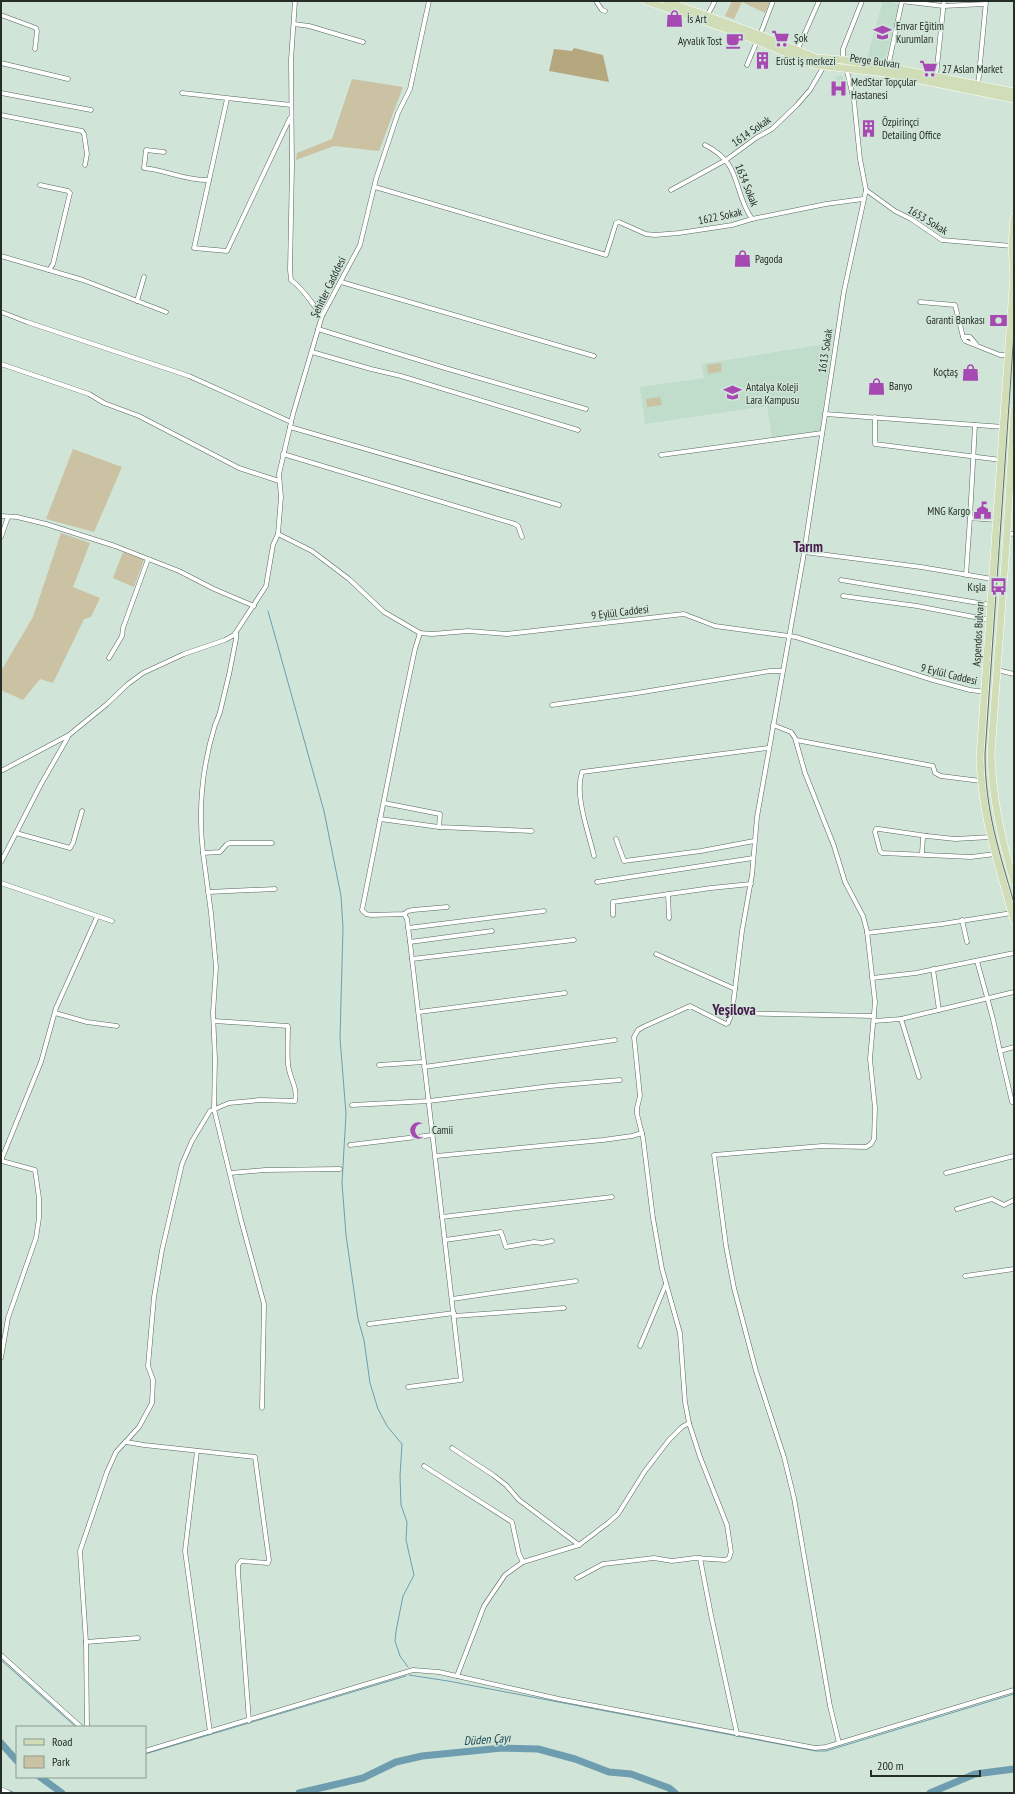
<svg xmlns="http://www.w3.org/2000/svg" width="1015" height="1794" viewBox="0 0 1015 1794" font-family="'PT Sans Narrow',sans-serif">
<rect width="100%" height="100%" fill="#d0e5d7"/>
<g fill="#c0dcca">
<polygon points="883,1 889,1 899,5 885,61 867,59"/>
<polygon points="842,75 846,93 833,95 830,83 836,81 835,77"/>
<polygon points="832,343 820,431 772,439 767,406 645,424 640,387 704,378 702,364"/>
</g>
<g fill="#cbc1a3">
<polygon points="732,1 770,1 765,13 742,2 734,19 725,16"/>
<polygon points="352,79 403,87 379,151 334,146 296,160 297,153 332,139"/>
<polygon points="721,363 722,371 708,374 707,365"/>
<polygon points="660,397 662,405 647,407 646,399"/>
<polygon points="73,449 122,467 94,532 46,519"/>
<polygon points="61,533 90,543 73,587 100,598 91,617 84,619 53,683 40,679 23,700 1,690 1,671 33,617"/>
<polygon points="123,552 144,560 134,587 113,578"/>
</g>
<polygon fill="#b6a87e" points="574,48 603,55 609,82 549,71 554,49 572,51"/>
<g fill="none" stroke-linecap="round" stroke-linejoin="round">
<g stroke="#6d9daf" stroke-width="1">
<polyline points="268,611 324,811 341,896 343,928 340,1038 346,1114 342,1183 346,1235 358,1319 364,1340 370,1383 378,1409 387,1426 402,1444 400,1476 401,1505 407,1522 406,1540 414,1575 403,1596 396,1631 395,1641 400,1656 408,1667"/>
<polyline points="1,1660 76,1727"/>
<polyline points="409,1675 448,1681 816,1751 826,1751 1014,1694"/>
<polyline points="145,1754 406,1676"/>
<polyline points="8,1790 15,1793"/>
</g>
<g stroke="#6d9daf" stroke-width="7">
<polyline points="1,1743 17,1761"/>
<polyline points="40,1777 62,1793"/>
<polyline points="299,1793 363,1778 396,1762 422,1756 502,1748 538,1749 575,1759 609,1772 631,1774 669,1788 675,1793"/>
<polyline points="930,1793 975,1774 1014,1769"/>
</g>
<defs>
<g id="minor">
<path d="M295 1 291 60 292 166 290 270 291 280C304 289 312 304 322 316"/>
<polyline points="596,1 602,10 605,11"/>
<polyline points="901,1 943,6 985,4"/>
<polyline points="1,15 36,28 37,31 35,49"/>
<polyline points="707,16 715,1"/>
<polyline points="294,24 309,26 363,42"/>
<polyline points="760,35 773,1"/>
<polyline points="797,51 819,1"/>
<polyline points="843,61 843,49 862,1"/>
<polyline points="1,63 68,79"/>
<polyline points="747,65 757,41"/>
<polyline points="846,67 854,101 860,159 866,190 844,291 803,559 757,817 752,875 742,931 732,1013 874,1016"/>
<polyline points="888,67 902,1"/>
<polyline points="936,76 944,1"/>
<polyline points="978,85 986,1"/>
<polyline points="1,93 91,110"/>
<polyline points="182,93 291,105"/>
<polyline points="227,99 194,248 227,251 290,118"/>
<polyline points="1,115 82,131 84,134 87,154 85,165"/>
<path d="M705 145C743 164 732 190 752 219"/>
<path d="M164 152 146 150 144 168C166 170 186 181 209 180"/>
<polyline points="40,185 68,191 70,193 53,264 49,270"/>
<polyline points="375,187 606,255 616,223 619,222 646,234 655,235 679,233 732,225 752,219 826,204 863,199"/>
<polyline points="671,190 726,160 756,138 772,129 797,105 810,90 824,66"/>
<polyline points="866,190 895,211 911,219 942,240 1012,246"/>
<polyline points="1,256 83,280 166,312"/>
<polyline points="341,282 594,356"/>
<polyline points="137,301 144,277"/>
<polyline points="920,302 955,305 963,337"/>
<polyline points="1,312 27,322 189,376 291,422"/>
<polyline points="318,329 445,368 586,409"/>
<polyline points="976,344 970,337 963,337 965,341 1000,355 1009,355"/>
<polyline points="312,352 371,369 401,376 578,430"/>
<polyline points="1,364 89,394 104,403 139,416 239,468 279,481"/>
<polyline points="825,414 1004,427"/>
<polyline points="875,417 875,444 1001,460"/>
<polyline points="975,425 970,518 996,520"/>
<polyline points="290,427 559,505"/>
<polyline points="283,454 515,524 518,526 522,537"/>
<polyline points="661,455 822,433"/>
<polyline points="1,516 17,517 46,524 115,546 179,571 214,589 254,606"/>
<polyline points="1007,533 1014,534"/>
<polyline points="278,534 312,551 349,579 384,612 420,633 432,634 468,631 507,634 684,614 715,626 796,637 933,680 970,690 986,692"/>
<polyline points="1,537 8,517"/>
<polyline points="804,552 921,567 992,579"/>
<polyline points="966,575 970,518"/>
<polyline points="841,580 991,605"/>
<polyline points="843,596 917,606 990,620"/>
<polyline points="420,633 415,649 401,715 362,910 366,914 371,915 404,914 408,911 413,910 447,907"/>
<polyline points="109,658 122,636 123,628 148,559"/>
<polyline points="997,670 1014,674"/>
<polyline points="552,705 637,693 770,671 782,671"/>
<polyline points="773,725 791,732 795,738 805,773 834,846 845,882 863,916 867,931 875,1002 870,1059 875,1108 874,1139 871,1144 866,1147 822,1146 714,1155 726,1246 734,1288 756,1371 784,1457 794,1498 830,1706 839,1743"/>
<polyline points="796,740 933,766 935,773 941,776 981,781"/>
<polyline points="1,771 69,735 107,704 128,684 143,673 184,654 225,640 234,635 266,586 273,545 278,534 281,497 279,474 293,414 322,316 360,245 376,179 398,113 410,89 429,1"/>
<polyline points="384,803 440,814 439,827"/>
<polyline points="380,819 439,827 532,831"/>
<polyline points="16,833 40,786 68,737"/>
<polyline points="927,836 879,829 876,829 875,832 880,851 882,853 971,857 995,854"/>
<polyline points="616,839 624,861 701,851 754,841"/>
<path d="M203 853C198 810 202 767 215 725 217 720 220 714 221 708 227 685 232 662 236 639V633"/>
<polyline points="922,854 923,837 927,836 955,839 991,837"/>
<path d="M594 856C589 833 574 796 582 772L768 748"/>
<polyline points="1,862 16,833 70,848 73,843 82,811"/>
<polyline points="597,882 753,858"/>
<polyline points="1,883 112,921"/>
<polyline points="208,892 275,889"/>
<polyline points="668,894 669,918"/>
<polyline points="404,914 407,919 410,942 461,1380 408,1387"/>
<polyline points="613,915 613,902 711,888 751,884"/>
<polyline points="962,920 967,942"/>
<polyline points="408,928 544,911"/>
<polyline points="867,933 942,924 1012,913"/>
<polyline points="410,942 492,931"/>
<polyline points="656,954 735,989"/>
<polyline points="412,959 574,940"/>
<polyline points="977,961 993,1019 1000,1051 1014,1047"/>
<polyline points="933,969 939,1010"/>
<polyline points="872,978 916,973 1014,953"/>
<polyline points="419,1012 565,993"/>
<polyline points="55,1013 87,1022 117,1026"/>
<polyline points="901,1019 919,1077"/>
<polyline points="874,1021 901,1019 1014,992"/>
<polyline points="1000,1051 1012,1102 1014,1102"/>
<polyline points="379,1065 424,1062"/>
<polyline points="424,1067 615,1040"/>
<polyline points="352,1105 429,1101 550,1086 620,1080"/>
<polyline points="350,1145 433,1135"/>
<polyline points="436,1156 603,1140 632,1136 642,1133"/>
<polyline points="230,1173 265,1170 340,1169"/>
<polyline points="946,1173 1014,1156"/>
<polyline points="957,1209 992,1199 1004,1205 1014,1200"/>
<polyline points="442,1217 612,1197"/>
<polyline points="445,1240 501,1232 506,1247 534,1242 542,1243 552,1241"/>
<polyline points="965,1276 1014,1269"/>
<polyline points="452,1299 576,1281"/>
<polyline points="454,1316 564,1308"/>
<polyline points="369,1324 454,1313"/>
<polyline points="640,1346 666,1284"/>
<polyline points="1,1358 8,1318 36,1238 39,1218 39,1198 35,1170 2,1161 2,1158 41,1062 56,1008 97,917"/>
<polyline points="262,1408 264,1304 241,1220 214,1109 215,1059 213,1013 216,967 211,913 203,853 220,852 227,844 230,843 272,843"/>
<polyline points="126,1442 144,1445 255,1457 269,1560 268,1563 241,1561 238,1565 238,1573 249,1721"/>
<polyline points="452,1448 493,1475 506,1485 519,1500 579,1545"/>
<polyline points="197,1451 185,1551 210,1732"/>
<polyline points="424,1466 512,1522 519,1554 523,1562"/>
<polyline points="700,1558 711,1615 737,1734"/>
<polyline points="577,1578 603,1564 654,1558 672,1561 695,1558 726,1560 729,1558 731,1552 727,1525 700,1457 689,1423 685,1402 680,1333 662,1269 653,1218 643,1138 637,1114 637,1108 640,1096 634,1037 638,1030 643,1027 690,1006 726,1024 728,1023 732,1013"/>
<polyline points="86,1642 138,1638"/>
<polyline points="1,1655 81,1727"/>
<polyline points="457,1676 484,1606 505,1575 523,1562 579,1545 608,1523 618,1514 645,1471 669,1440 682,1427 689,1423"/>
<path d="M87 1727 86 1642 80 1551 107 1472 116 1452 139 1427 152 1403 153 1380 148 1366 154 1297 162 1250 182 1164 192 1141 210 1111 229 1103 260 1100 295 1101C298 1087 289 1077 288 1064 287 1052 288 1038 288 1026L214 1021"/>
<polyline points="145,1751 413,1670 439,1672 559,1699 815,1748 826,1747 1014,1690"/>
</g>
<polyline id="tertiary" points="1,1790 8,1793"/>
<g id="primary">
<polyline points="646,1 738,33 816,65 886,73 1014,99"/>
<polyline points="666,1 760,35 816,58 843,60 888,67 1014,92"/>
<path d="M1014 274 980 757C981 814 999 866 1014 920"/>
<polyline points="1014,278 1012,246 1014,217"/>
<path d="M1014 409 1007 533 991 753C992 798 1001 839 1014 882"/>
</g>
</defs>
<use href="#minor" stroke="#55675c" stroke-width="5"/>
<use href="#tertiary" stroke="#55675c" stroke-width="6"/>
<use href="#primary" stroke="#fff" stroke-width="8"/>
<use href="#minor" stroke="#fff" stroke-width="4"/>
<use href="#tertiary" stroke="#fff" stroke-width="5.5"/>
<use href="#primary" stroke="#d0ddb6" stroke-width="7"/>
<path stroke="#5f6c63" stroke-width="1" d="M1014 332 985 754C985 810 999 851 1014 903"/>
</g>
<defs>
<symbol id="shop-bare" viewBox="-9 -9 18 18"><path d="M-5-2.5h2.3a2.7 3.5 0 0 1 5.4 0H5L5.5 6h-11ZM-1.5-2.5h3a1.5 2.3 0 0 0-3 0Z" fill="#a649b3" stroke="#d0e5d7" stroke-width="2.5" paint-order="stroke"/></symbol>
<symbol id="school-bare" viewBox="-9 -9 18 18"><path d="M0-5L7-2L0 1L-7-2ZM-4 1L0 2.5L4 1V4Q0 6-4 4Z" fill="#a649b3" stroke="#d0e5d7" stroke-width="2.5" paint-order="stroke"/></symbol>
<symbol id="supermarket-bare" viewBox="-9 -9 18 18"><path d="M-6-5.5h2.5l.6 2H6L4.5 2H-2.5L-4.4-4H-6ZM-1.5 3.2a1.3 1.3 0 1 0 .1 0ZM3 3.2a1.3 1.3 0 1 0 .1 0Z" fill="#a649b3" stroke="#d0e5d7" stroke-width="2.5" paint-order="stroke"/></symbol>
<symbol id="cafe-bare" viewBox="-9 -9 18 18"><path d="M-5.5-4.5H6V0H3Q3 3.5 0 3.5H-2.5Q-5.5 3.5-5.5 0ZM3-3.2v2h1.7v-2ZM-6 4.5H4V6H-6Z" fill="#a649b3" stroke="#d0e5d7" stroke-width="2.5" paint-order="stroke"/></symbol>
<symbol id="building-bare" viewBox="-9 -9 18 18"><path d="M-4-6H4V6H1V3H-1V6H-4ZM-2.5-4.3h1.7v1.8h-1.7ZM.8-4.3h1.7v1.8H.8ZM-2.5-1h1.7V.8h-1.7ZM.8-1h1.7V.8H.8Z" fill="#a649b3" stroke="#d0e5d7" stroke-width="2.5" paint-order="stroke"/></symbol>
<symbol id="hospital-bare" viewBox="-9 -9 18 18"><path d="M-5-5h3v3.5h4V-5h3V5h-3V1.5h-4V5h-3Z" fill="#a649b3" stroke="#d0e5d7" stroke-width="2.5" paint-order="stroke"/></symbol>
<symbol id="bank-bare" viewBox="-9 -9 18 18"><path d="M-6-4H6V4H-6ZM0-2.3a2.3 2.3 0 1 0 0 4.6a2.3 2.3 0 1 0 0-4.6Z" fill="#a649b3" stroke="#d0e5d7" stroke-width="2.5" paint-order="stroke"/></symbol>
<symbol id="civic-bare" viewBox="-9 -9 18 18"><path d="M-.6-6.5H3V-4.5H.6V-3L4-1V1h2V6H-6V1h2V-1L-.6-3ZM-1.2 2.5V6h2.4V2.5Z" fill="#a649b3" stroke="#d0e5d7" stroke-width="2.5" paint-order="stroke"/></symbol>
<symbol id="bus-bare" viewBox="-9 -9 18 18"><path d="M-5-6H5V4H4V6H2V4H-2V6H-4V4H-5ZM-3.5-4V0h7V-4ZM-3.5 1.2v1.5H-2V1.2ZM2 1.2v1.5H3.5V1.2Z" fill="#a649b3" stroke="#d0e5d7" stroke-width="2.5" paint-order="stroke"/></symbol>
<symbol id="mosque-bare" viewBox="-9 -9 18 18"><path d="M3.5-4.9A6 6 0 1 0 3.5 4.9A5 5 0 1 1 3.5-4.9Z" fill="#a649b3" stroke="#d0e5d7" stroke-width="2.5" paint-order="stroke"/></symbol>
</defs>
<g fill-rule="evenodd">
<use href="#shop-bare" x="662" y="6" width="25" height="25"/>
<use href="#school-bare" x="870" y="20" width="25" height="25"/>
<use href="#supermarket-bare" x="768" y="26" width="25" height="25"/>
<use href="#cafe-bare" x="722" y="28" width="25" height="25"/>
<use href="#building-bare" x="750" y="48" width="25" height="25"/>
<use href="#supermarket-bare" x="916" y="56" width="25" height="25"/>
<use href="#hospital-bare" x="826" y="76" width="25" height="25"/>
<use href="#building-bare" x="856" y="116" width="25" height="25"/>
<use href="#shop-bare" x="730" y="246" width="25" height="25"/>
<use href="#bank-bare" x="986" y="308" width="25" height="25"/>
<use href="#shop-bare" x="958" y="360" width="25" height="25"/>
<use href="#shop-bare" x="864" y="374" width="25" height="25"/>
<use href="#school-bare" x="720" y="380" width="25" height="25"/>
<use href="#civic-bare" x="970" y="498" width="25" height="25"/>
<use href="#bus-bare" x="986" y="574" width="25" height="25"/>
<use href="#mosque-bare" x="406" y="1118" width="25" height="25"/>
</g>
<g text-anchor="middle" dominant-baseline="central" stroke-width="3" stroke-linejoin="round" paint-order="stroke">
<g font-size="11" fill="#252d27" stroke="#d0e5d7" text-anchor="start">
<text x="687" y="19">İs Art</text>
<text x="896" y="26">Envar Eğitim<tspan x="896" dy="13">Kurumları</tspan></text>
<text x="794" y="38">Şok</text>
<text x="722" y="41" text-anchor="end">Ayvalık Tost</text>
<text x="776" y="61">Erüst iş merkezi</text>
<text x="942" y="69">27 Aslan Market</text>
<text x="851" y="82">MedStar Topçular<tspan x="851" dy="13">Hastanesi</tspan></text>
<text x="882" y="122">Özpirinçci<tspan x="882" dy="13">Detailing Office</tspan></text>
<text x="755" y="259">Pagoda</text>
<text x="985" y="320" text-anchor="end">Garanti Bankası</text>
<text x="958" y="372" text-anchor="end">Koçtaş</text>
<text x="889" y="386">Banyo</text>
<text x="746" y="387">Antalya Koleji<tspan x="746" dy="13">Lara Kampusu</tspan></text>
<text x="970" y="511" text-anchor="end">MNG Kargo</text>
<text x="986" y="587" text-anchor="end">Kışla</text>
<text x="432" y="1130">Camii</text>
</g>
<g font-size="11" fill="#252d27" stroke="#d0e5d7">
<text transform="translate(875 61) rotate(8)">Perge Bulvarı</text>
<text transform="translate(751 131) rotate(-35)">1614 Sokak</text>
<text transform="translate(747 185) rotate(68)">1634 Sokak</text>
<text transform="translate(720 216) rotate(-12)">1622 Sokak</text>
<text transform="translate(928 220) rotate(31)">1653 Sokak</text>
<text transform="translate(328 287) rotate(-64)">Şehitler Cadddesi</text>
<text transform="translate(825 351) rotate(-81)">1613 Sokak</text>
<text transform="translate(620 612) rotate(-7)">9 Eylül Caddesi</text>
<text transform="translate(978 634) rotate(-87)">Aspendos Bulvarı</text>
<text transform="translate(949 674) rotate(14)">9 Eylül Caddesi</text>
</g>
<g font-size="12" font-style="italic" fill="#1a4554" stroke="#d0e5d7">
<text transform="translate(487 1739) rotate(-4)">Düden Çayı</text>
</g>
<g font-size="15" font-weight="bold" fill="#481b4e" stroke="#d0e5d7">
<text x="808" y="546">Tarım</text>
<text x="734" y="1009">Yeşilova</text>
</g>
</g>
<rect width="1015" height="1794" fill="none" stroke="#252d27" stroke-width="4"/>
<rect x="16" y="1726" width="130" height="52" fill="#d0e5d7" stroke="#8c9b91"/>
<rect x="24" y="1739" width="20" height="6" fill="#d0ddb6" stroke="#8c9b91"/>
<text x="52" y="1746" font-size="12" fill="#252d27">Road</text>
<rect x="24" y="1756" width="20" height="12" fill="#cbc1a3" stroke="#8c9b91"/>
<text x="52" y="1766" font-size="12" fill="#252d27">Park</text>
<path d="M871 1770v6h109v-6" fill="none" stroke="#252d27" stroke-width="2"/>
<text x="877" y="1770" font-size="12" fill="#252d27" stroke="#d0e5d7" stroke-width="3" paint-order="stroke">200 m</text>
</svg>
